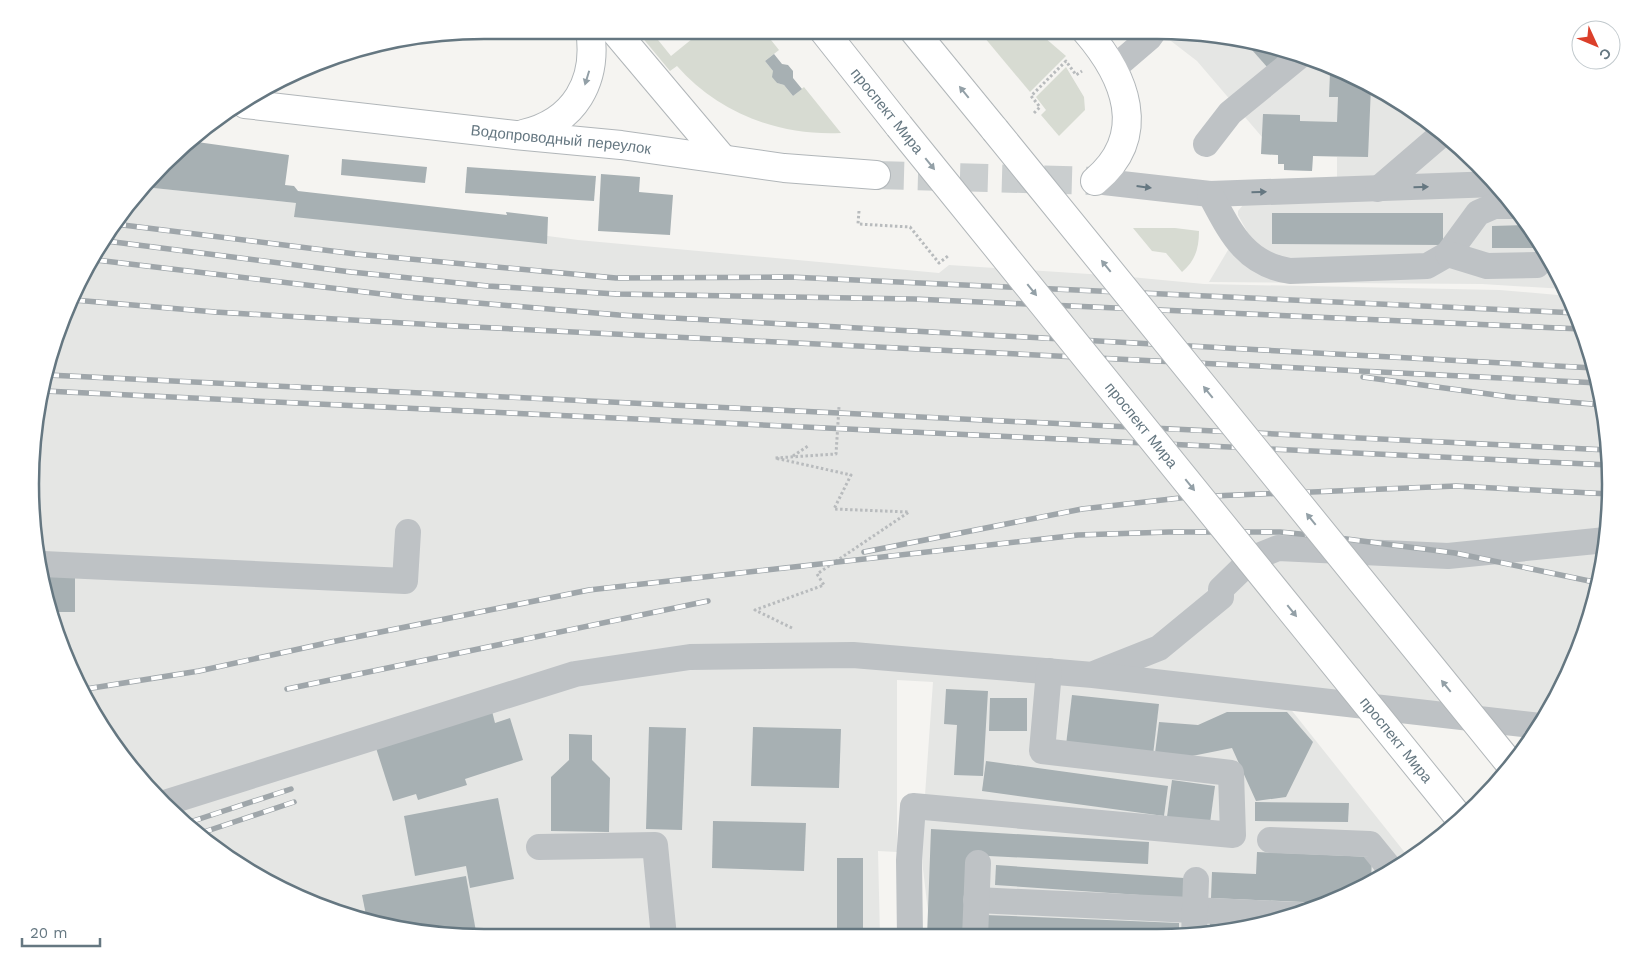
<svg xmlns="http://www.w3.org/2000/svg" width="1641" height="968" viewBox="0 0 1641 968" font-family="'Work Sans',sans-serif">
<rect width="100%" height="100%" fill="#f5f4f1"/>
<g fill="#e5e6e4">
<polygon points="1158,31 1187,31 1303,54 1409,107 1478,163 1535,232 1565,289 1482,284 1209,282 1228,250 1249,235 1238,215 1238,211 1243,205 1337,202 1337,157 1313,156 1312,171 1284,170 1284,164 1278,164 1278,155 1261,154 1262,137 1197,61"/>
<polygon points="144,187 296,203 578,240 939,273 949,265 1120,276 1204,284 1500,290 1569,296 1577,311 1602,396 1611,484 1602,573 1576,658 1534,736 1289,707 1410,859 1384,877 1303,914 1187,937 931,937 921,852 933,682 897,680 897,852 878,851 880,937 454,937 338,914 232,861 124,760 54,630 30,484 54,338 124,208"/>
</g>
<g fill="#d7dbd2">
<path d="M636 30H650L671 56 703 30H763L779 50 765 61 773 71V77L777 83 784 85 793 96 804 87 841 133C779 136 718 113 677 66L670 71Z"/>
<polygon points="979,31 1037,31 1066,56 1030,92"/>
<polygon points="1066,67 1084,97 1085,110 1059,136 1041,115 1046,110 1036,97"/>
<path d="M1133 228H1175L1199 231C1199 249 1195 261 1182 272L1166 253 1152 251Z"/>
</g>
<g fill="#a7b0b3">
<polygon points="1257,45 1287,51 1268,68 1252,50"/>
<polygon points="774,54 782,64 788,65 793,71 793,78 802,89 793,96 784,85 777,83 772,77 773,71 765,61"/>
<polygon points="1330,73 1343,74 1371,87 1368,157 1313,156 1312,171 1284,170 1284,164 1278,164 1278,155 1261,154 1263,114 1300,115 1300,121 1337,122 1338,97 1329,97"/>
<polygon points="190,141 289,155 285,185 294,186 298,191 507,215 506,212 548,217 547,244 294,217 296,203 144,187"/>
<polygon points="342,159 427,167 425,183 341,175"/>
<polygon points="467,167 596,176 594,201 465,193"/>
<polygon points="601,174 640,177 639,192 673,195 670,235 598,231"/>
<polygon points="1272,213 1443,213 1443,245 1272,244"/>
<polygon points="1529,225 1542,248 1492,248 1492,226"/>
<polygon points="45,574 75,574 75,612 51,612"/>
<polygon points="946,689 988,691 983,776 954,775 957,725 944,724"/>
<polygon points="1072,695 1159,704 1153,755 1066,745"/>
<polygon points="990,698 1027,698 1027,731 989,731"/>
<polygon points="492,711 495,723 510,718 523,760 465,779 467,785 418,800 416,794 393,801 376,748"/>
<polygon points="1227,712 1287,712 1313,742 1286,797 1256,801 1232,748 1187,757 1155,753 1159,722 1198,725"/>
<polygon points="649,727 686,728 682,830 646,829"/>
<polygon points="753,727 841,729 839,788 751,786"/>
<polygon points="569,734 592,735 592,760 610,778 609,832 551,831 551,777 569,760"/>
<polygon points="986,761 1168,786 1164,816 982,791"/>
<polygon points="1172,780 1215,786 1210,823 1167,817"/>
<polygon points="498,798 514,879 470,888 466,866 415,876 404,816"/>
<polygon points="1255,802 1349,803 1348,822 1255,821"/>
<polygon points="713,821 806,823 804,871 712,868"/>
<polygon points="931,829 1149,842 1148,864 969,855 968,937 927,937"/>
<polygon points="1257,852 1372,857 1371,881 1375,881 1326,903 1211,898 1212,872 1256,874"/>
<rect x="837" y="858" width="26" height="76"/>
<polygon points="996,865 1184,878 1183,898 995,885"/>
<polygon points="466,876 477,937 454,937 367,920 362,895"/>
<polygon points="985,915 1179,923 1179,937 984,937"/>
<polygon points="1210,923 1246,925 1210,932"/>
</g>
<g fill="none" stroke-linecap="round" stroke-linejoin="round">
<polyline stroke="#cacecf" stroke-width="28" stroke-dasharray="28 14" stroke-linecap="butt" points="876,175 1095,181"/>
<defs>
<g id="major">
<polyline points="614,30 721,157"/>
<polyline points="823,30 899,126"/>
<polyline points="914,31 995,130"/>
<path d="M1086 31C1125 76 1150 135 1095 181"/>
<path id="s1" d="M245 104 515 135 621 145 784 168 876 175"/>
<path d="M523 134C575 122 598 81 590 30"/>
</g>
</defs>
<use href="#major" stroke="#b1b6b9" stroke-width="30"/>
<g stroke="#b8bbbd" stroke-width="3" stroke-dasharray="2.5 2.5" stroke-linecap="butt">
<polyline points="1034,113 1040,107 1031,96 1066,61 1076,75 1082,71"/>
<polyline points="859,211 858,224 910,227 939,263 948,256"/>
<polyline points="793,456 808,446"/>
<polyline points="792,628 755,610 824,585 817,574 909,512 834,509 851,475 775,458 836,454 839,407"/>
</g>
<g stroke="#bec2c5" stroke-width="26">
<polyline points="1114,68 1149,38 1154,31"/>
<polyline points="1206,144 1230,113 1302,54"/>
<polyline points="1095,181 1210,194 1496,184"/>
<polyline points="1378,189 1442,134"/>
<path d="M1210 194C1230 231 1244 264 1290 271L1427 266 1448 254 1478 213 1494 206H1514"/>
<polyline points="1448,254 1487,266 1537,265"/>
<polyline points="43,564 405,581 408,532"/>
<polyline points="1096,673 1159,648 1221,597 1221,589 1253,558 1278,548 1448,556 1606,540"/>
<polyline points="168,802 575,674 690,657 853,655 1093,675 1540,726"/>
<polyline points="1270,840 1370,844 1392,871"/>
<polyline points="539,847 655,845 664,937"/>
<polyline points="976,900 1299,915"/>
<polyline points="1194,936 1196,880"/>
<polyline points="910,937 909,860 913,806 1233,835 1231,773 1042,751 1049,671"/>
<polyline points="975,937 978,863"/>
</g>
<use href="#major" stroke="#fff" stroke-width="28"/>
<defs>
<g id="rail">
<polyline points="115,224 356,254 616,278 790,277 1577,313"/>
<polyline points="106,241 351,272 488,286 616,294 914,299 1582,329"/>
<polyline points="96,260 407,297 619,315 1594,368"/>
<polyline points="74,300 215,312 455,326 1599,383"/>
<polyline points="48,375 1608,450"/>
<polyline points="1363,377 1511,397 1603,405"/>
<polyline points="45,391 1609,465"/>
<polyline points="864,552 1082,509 1189,497 1456,486 1610,494"/>
<polyline points="86,689 199,671 331,642 589,590 1078,535 1169,532 1280,532 1331,537 1455,553 1599,583"/>
<polyline points="287,689 708,601"/>
<polyline points="190,822 291,789"/>
<polyline points="201,833 294,802"/>
</g>
</defs>
<use href="#rail" stroke="#9fa6aa" stroke-width="5.5"/>
<use href="#rail" stroke="#fff" stroke-width="4" stroke-dasharray="11" stroke-linecap="butt"/>
<defs>
<g id="major-bridge">
<path id="s2" d="M899 126 1461 820"/>
<polyline points="995,130 1510,764"/>
</g>
</defs>
<use href="#major-bridge" stroke="#b1b6b9" stroke-width="30" stroke-linecap="butt"/>
<use href="#major-bridge" stroke="#fff" stroke-width="28"/>
</g>
<defs><path id="oneway-solid" d="M-6-.8H1V-3.2L6.5 0L1 3.2V.8H-6Z" transform="scale(1.25)"/></defs>
<g fill="#93a0a7">
<use href="#oneway-solid" transform="translate(587 78) rotate(107)"/>
<use href="#oneway-solid" transform="translate(964 92) rotate(-129)"/>
<use href="#oneway-solid" transform="translate(930 164) rotate(51)"/>
<use href="#oneway-solid" transform="translate(1106 266) rotate(-129)"/>
<use href="#oneway-solid" transform="translate(1032 290) rotate(51)"/>
<use href="#oneway-solid" transform="translate(1208 392) rotate(-129)"/>
<use href="#oneway-solid" transform="translate(1190 485) rotate(51)"/>
<use href="#oneway-solid" transform="translate(1311 519) rotate(-129)"/>
<use href="#oneway-solid" transform="translate(1292 611) rotate(51)"/>
<use href="#oneway-solid" transform="translate(1446 686) rotate(-129)"/>
</g>
<g fill="#657781">
<use href="#oneway-solid" transform="translate(1144 187) rotate(7)"/>
<use href="#oneway-solid" transform="translate(1421 187) rotate(-2)"/>
<use href="#oneway-solid" transform="translate(1259 192) rotate(-2)"/>
</g>
<g text-anchor="middle" dominant-baseline="central" stroke-width="5" stroke-linejoin="round" paint-order="stroke">
<g font-size="15" fill="#657781" stroke="#fff">
<text transform="translate(887 111) rotate(51)">проспект Мира</text>
<text stroke="none"><textPath href="#s1" startOffset="318">Водопроводный переулок</textPath></text>
<text stroke="none"><textPath href="#s2" startOffset="385">проспект Мира</textPath></text>
<text stroke="none"><textPath href="#s2" startOffset="790">проспект Мира</textPath></text>
</g>
</g>
<path d="M0 0H1641V968H0ZM484 39H1157A445 445 0 0 1 1602 484V484A445 445 0 0 1 1157 929H484A445 445 0 0 1 39 484V484A445 445 0 0 1 484 39Z" fill="#fff" fill-rule="evenodd"/>
<path fill="none" stroke="#657781" stroke-width="2.5" d="M484 39H1157A445 445 0 0 1 1602 484V484A445 445 0 0 1 1157 929H484A445 445 0 0 1 39 484V484A445 445 0 0 1 484 39Z"/>
<g transform="translate(1596 45) rotate(134)"><circle r="24" fill="#ffffff" stroke="#c1c9cd"/>
<path d="M0-4L9 19L0 12L-9 19Z" fill="#db3f2a"/>
<text y="-8" font-size="14" font-weight="bold" text-anchor="middle" fill="#657781">С</text>
</g>
<path d="M22 938v8h78v-8" fill="none" stroke="#657781" stroke-width="2.5"/>
<text x="30" y="938" font-size="15" fill="#657781" stroke="#ffffff" stroke-width="4" paint-order="stroke">20 m</text>
</svg>
